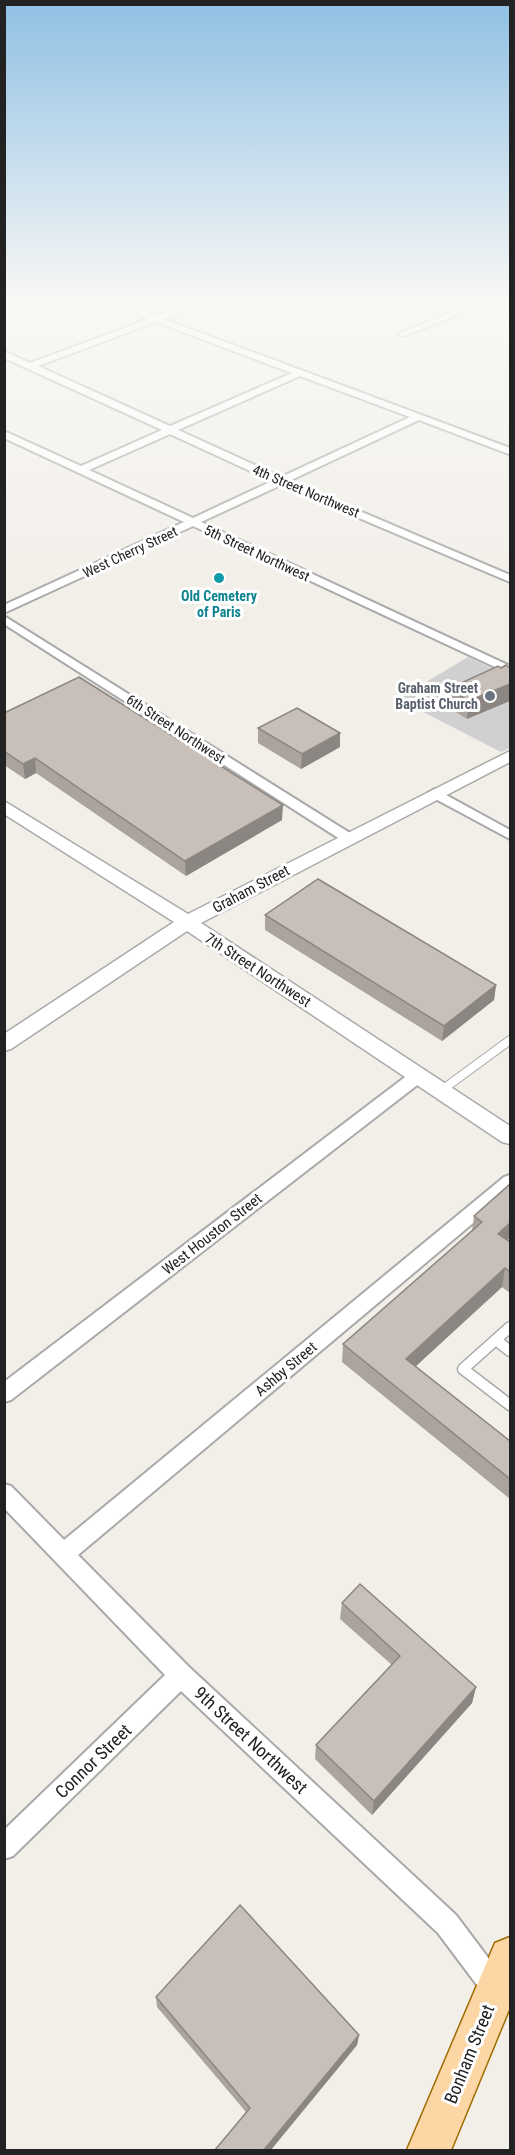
<svg xmlns="http://www.w3.org/2000/svg" width="515" height="2155" viewBox="0 0 515 2155" font-family="'Roboto Condensed',sans-serif">
<rect width="100%" height="100%" fill="#f2efe9"/>
<polygon fill="#d0d0d0" points="468,657 510,677 510,748 501,752 398,699"/>
<g fill="none" stroke-linecap="round" stroke-linejoin="round">
<defs>
<polyline id="service-far1" points="442,1090 510,1040"/>
<g id="service">
<polyline points="510,1327 463,1369 510,1405"/>
<polyline points="496,1340 510,1351"/>
</g>
<g id="minor">
<path d="M107 300H117L156 316 201 300H212L164 319 510 448V454L506 453 419 420 289 481 510 575V582L281 485 201 522 510 666V674L193 526 4 613V605L184 522 4 438V431L81 466 162 430 4 358V351L30 363 148 319ZM156 322 292 373 170 426 38 366ZM300 376 410 417 281 477 178 430ZM170 434 272 481 193 518 89 470Z"/>
<polygon points="483,300 495,300 510,304 510,309 489,303 404,336 397,334"/>
<polygon points="4,616 353,835 355,838 348,842 343,841 4,624"/>
<polygon points="435,789 510,830 510,839 430,796 428,793"/>
<polygon points="419,1069 425,1071 427,1075 425,1079 11,1400 4,1402 4,1382 413,1071"/>
<polygon points="510,1175 510,1192 78,1555 189,1667 456,1915 504,1979 508,1988 504,1997 495,2001 486,1997 438,1933 181,1691 13,1856 4,1859 4,1830 165,1675 4,1508 4,1484 11,1486 64,1540 504,1177"/>
</g>
<polygon id="tertiary" points="510,751 510,762 201,923 510,1126 510,1144 502,1142 187,931 11,1049 4,1051 4,1034 174,922 4,814 4,801 188,914"/>
<polygon id="primary" points="510,1937 510,2007 451,2150 407,2150 495,1943"/>
</defs>
<use href="#service-far1" stroke="#a9a9a9" stroke-width="10"/>
<use href="#service" stroke="#a9a9a9" stroke-width="13"/>
<use href="#minor" stroke="#a9a9a9" stroke-width="4"/>
<use href="#tertiary" stroke="#a9a9a9" stroke-width="3"/>
<use href="#primary" stroke="#a06b00" stroke-width="3"/>
<use href="#service-far1" stroke="#fff" stroke-width="8"/>
<use href="#service" stroke="#fff" stroke-width="10"/>
<use href="#minor" fill="#fff" fill-rule="evenodd"/>
<use href="#tertiary" fill="#fff" fill-rule="evenodd"/>
<use href="#primary" fill="#fcd6a4" fill-rule="evenodd"/>
</g>
<g fill="#aba49e">
<polygon points="498,666 467,719 446,706 448,689"/>
<polygon points="4,713 282,820 186,876 36,773 25,779 4,765"/>
<polygon points="258,728 340,733 340,747 301,769 258,743"/>
<polygon points="265,915 496,985 494,1000 442,1041 265,930"/>
<polygon points="474,1216 510,1242 510,1293 502,1287 416,1366 510,1441 510,1499 342,1362 343,1344 472,1231"/>
<polygon points="342,1603 476,1687 472,1703 372,1815 315,1759 316,1745 392,1665 340,1619"/>
<polygon points="156,1997 359,2035 357,2045 270,2151 214,2151 246,2112 157,2007"/>
</g>
<g fill="#8b8681">
<polygon points="510,684 510,701 467,719 469,701"/>
<polygon points="340,733 340,747 301,769 302,754"/>
<polygon points="35,758 36,773 25,779 23,764"/>
<polygon points="283,805 282,820 186,876 185,861"/>
<polygon points="496,985 494,1000 442,1041 444,1026"/>
<polygon points="510,1223 510,1238 495,1252 498,1234"/>
<polygon points="505,1268 502,1287 404,1377 406,1359"/>
<polygon points="476,1687 472,1703 372,1815 374,1801"/>
<polygon points="359,2035 357,2045 270,2151 263,2151"/>
</g>
<g fill="#c7bfb8" stroke="#8b8681" stroke-width="1.5">
<polygon points="506,665 510,668 510,684 469,701 448,689 498,666 501,668"/>
<polygon points="79,677 283,805 185,861 35,758 23,764 4,751 4,713"/>
<polygon points="297,708 340,733 302,754 258,728"/>
<polygon points="318,879 496,985 444,1026 265,915"/>
<polygon points="510,1184 510,1223 498,1234 510,1242 510,1272 505,1268 406,1359 510,1441 510,1479 343,1344 482,1222 474,1216"/>
<polygon points="360,1584 476,1687 374,1801 316,1745 400,1656 342,1603"/>
<polygon points="240,1905 359,2035 263,2151 214,2151 250,2108 156,1997"/>
</g>
<linearGradient id="sky" x2="0" y2="1"><stop stop-color="#8fc0e4"/><stop offset="0.5" stop-color="#f9f8f5"/><stop offset="1" stop-color="#f9f8f5" stop-opacity="0"/></linearGradient>
<rect width="515" height="601" fill="url(#sky)"/>
<circle fill="#0f9aa8" stroke="#fff" stroke-width="2" cx="219" cy="578" r="6"/>
<circle fill="#6b7280" stroke="#fff" stroke-width="2" cx="490" cy="696" r="6"/>
<g text-anchor="middle" dominant-baseline="central" stroke-width="6" stroke-linejoin="round" paint-order="stroke">
<g font-size="14" fill="#222" stroke="#fff">
<text transform="translate(306 491) rotate(23)">4th Street Northwest</text>
<text transform="translate(130 552) rotate(-25)">West Cherry Street</text>
<text transform="translate(257 553) rotate(25)">5th Street Northwest</text>
<text transform="translate(176 729) rotate(33)">6th Street Northwest</text>
</g>
<g font-size="14" font-weight="bold" fill="#0d838f" stroke="#fff">
<text x="219" y="596">Old Cemetery<tspan x="219" dy="16">of Paris</tspan></text>
</g>
<g font-size="14" font-weight="bold" fill="#5b616d" stroke="#fff" text-anchor="end">
<text x="478" y="688">Graham Street<tspan x="478" dy="16">Baptist Church</tspan></text>
</g>
<g font-size="15" fill="#222" stroke="#fff">
<text transform="translate(251 889) rotate(-28)">Graham Street</text>
<text transform="translate(258 970) rotate(33)">7th Street Northwest</text>
<text transform="translate(212 1234) rotate(-38)">West Houston Street</text>
<text transform="translate(286 1369) rotate(-40)">Ashby Street</text>
</g>
<g font-size="18" fill="#222" stroke="#fff">
<text transform="translate(251 1740) rotate(43)">9th Street Northwest</text>
<text transform="translate(93 1761) rotate(-44)">Connor Street</text>
<text transform="translate(469 2054) rotate(-68)">Bonham Street</text>
</g>
</g>
<rect width="515" height="2155" fill="none" stroke="#222222" stroke-width="12"/>
</svg>
